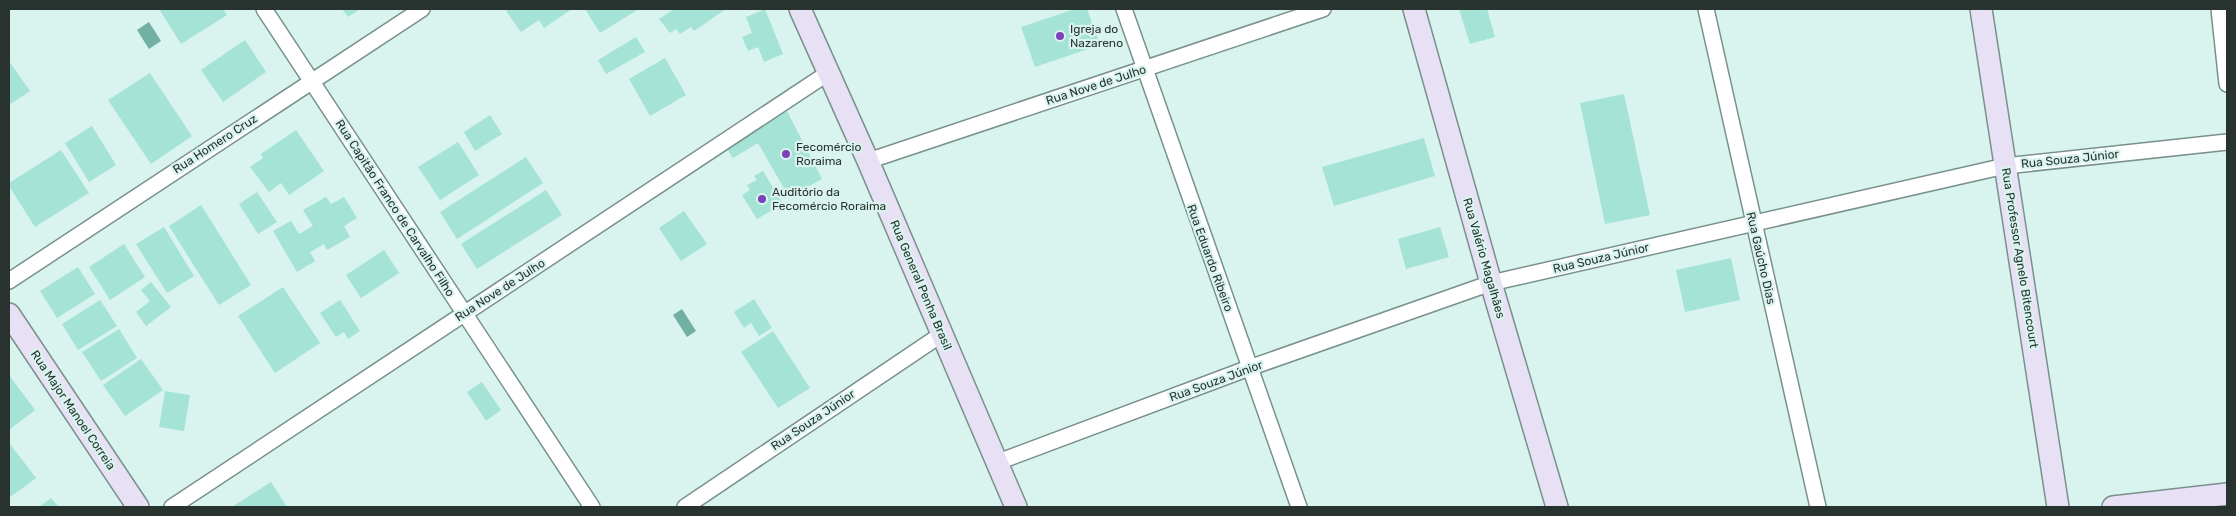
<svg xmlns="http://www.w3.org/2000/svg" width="2236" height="516" viewBox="0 0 2236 516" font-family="Rubik,sans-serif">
<rect width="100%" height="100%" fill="#d9f4ee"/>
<g fill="#73b0a4">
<polygon points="149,22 161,41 149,49 137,30"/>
<polygon points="682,309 696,331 687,337 673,315"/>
</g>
<g fill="#a4e3d6">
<polygon points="159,9 223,9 227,15 181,44"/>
<polygon points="342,9 360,9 348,17"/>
<polygon points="509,9 572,9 544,28 539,20 521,32 506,11"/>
<polygon points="585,9 639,9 600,33"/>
<polygon points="674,9 726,9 694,31 691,27 680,34 676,29 670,33 659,19"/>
<polygon points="765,9 783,54 764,62 758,47 748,51 742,37 752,33 746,17"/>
<polygon points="1075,9 1087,9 1100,45 1035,67 1021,27"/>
<polygon points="1459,9 1487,9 1495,37 1470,44"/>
<polygon points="636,37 645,52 606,74 598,60"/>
<polygon points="245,40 266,72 223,102 201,70"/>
<polygon points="665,58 686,95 650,116 629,79"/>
<polygon points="9,61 30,91 9,105"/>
<polygon points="150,73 192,136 151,164 108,100"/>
<polygon points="1624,94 1650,215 1605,224 1580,103"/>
<polygon points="787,111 822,179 789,197 758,143 733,158 727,149"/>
<polygon points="490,115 502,134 475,151 464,132"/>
<polygon points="92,126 116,165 89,182 65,143"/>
<polygon points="296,130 324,171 289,195 281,183 269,192 250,167 263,158 261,154"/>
<polygon points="1424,138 1435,176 1334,206 1322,167"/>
<polygon points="458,142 479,175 440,200 418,167"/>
<polygon points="61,150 89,193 35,227 9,186 9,183"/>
<polygon points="526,157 543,183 457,239 440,212"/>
<polygon points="763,171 783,204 757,219 742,195 750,190 747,185 757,180 754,176"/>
<polygon points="546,190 562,215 477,269 461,244"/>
<polygon points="257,192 277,222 258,234 239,204"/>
<polygon points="326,197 331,204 344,197 357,218 344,226 350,237 327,250 324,244 310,252 315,261 297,272 273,231 291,221 299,234 313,226 303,210"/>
<polygon points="201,205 251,285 219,305 169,226"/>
<polygon points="684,211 707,244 681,261 659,228"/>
<polygon points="164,227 194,276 167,293 136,244"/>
<polygon points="1440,227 1449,257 1406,269 1398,239"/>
<polygon points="124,244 145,277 110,300 89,267"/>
<polygon points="384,250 399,273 361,298 346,275"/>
<polygon points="1731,258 1740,300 1685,312 1676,270"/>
<polygon points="78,267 95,294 57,318 40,291"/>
<polygon points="151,282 171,307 146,326 136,312 150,301 141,290"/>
<polygon points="283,287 320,343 275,373 238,316"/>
<polygon points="754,299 772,328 759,336 751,323 744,328 734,312"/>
<polygon points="100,300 117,326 78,350 62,324"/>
<polygon points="340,300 360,331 348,339 344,332 336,337 320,313"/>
<polygon points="119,329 137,358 101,381 82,352"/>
<polygon points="773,331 810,388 778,408 741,352"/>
<polygon points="141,359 163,390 125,416 103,385"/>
<polygon points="9,375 35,410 9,430"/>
<polygon points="482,382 501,410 486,421 467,392"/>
<polygon points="165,391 190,395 184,431 159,427"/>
<polygon points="10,444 36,478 9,498 9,445"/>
<polygon points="271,482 287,507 232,507"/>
<polygon points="51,498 59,507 39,507"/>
</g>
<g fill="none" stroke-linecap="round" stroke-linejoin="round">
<defs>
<g id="street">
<polyline points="264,9 592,507"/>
<polyline points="1124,9 1299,507"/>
<polyline points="1706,9 1818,507"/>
<polyline points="2219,9 2227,84"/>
<polyline points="868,161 1323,9"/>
<polyline points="9,281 422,9"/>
<polyline points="998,462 1249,368 1491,283 2005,166 2227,142"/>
<polyline points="172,507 828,73"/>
<polyline points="685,507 942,334"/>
</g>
<g id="secondary">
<polyline points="800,9 868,161 1016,507"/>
<polyline points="1414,9 1491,283 1557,507"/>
<polyline points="1981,9 2058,507"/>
<polyline points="9,314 138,507"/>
<polyline points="2113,507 2227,494"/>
</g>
</defs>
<use href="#street" stroke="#79918c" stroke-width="18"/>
<use href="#secondary" stroke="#79918c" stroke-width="24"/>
<use href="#street" stroke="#fff" stroke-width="15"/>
<use href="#secondary" stroke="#e8e0f5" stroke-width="21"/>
</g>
<g fill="#7b42b8" stroke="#d9f4ee" stroke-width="2">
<circle cx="1060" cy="36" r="5"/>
<circle cx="786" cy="154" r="5"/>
<circle cx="762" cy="199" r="5"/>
</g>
<g text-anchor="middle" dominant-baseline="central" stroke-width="4.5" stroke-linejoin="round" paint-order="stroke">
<g font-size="12" fill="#283330" stroke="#d9f4ee" text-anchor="start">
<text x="1070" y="29">Igreja do<tspan x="1070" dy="14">Nazareno</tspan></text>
<text x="796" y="147">Fecomércio<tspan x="796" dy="14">Roraima</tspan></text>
<text x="772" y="192">Auditório da<tspan x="772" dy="14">Fecomércio Roraima</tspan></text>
</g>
<g font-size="12" fill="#283330" stroke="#d9f4ee">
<text transform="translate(1096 85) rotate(-18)">Rua Nove de Julho</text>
<text transform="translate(215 144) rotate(-33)">Rua Homero Cruz</text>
<text transform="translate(2070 159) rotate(-6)">Rua Souza Júnior</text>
<text transform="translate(395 208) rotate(57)">Rua Capitão Franco de Carvalho Filho</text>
<text transform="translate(1210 258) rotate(70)">Rua Eduardo Ribeiro</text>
<text transform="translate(1484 258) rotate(74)">Rua Valério Magalhães</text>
<text transform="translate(1601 258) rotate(-13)">Rua Souza Júnior</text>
<text transform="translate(1761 258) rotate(77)">Rua Gaúcho Dias</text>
<text transform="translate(2020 258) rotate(81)">Rua Professor Agnelo Bitencourt</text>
<text transform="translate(921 285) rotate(67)">Rua General Penha Brasil</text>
<text transform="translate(500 290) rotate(-33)">Rua Nove de Julho</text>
<text transform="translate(1216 381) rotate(-20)">Rua Souza Júnior</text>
<text transform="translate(73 410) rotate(56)">Rua Major Manoel Correia</text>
<text transform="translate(813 420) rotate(-34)">Rua Souza Júnior</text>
</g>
</g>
<rect width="2236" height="516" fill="none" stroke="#283330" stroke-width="20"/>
</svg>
